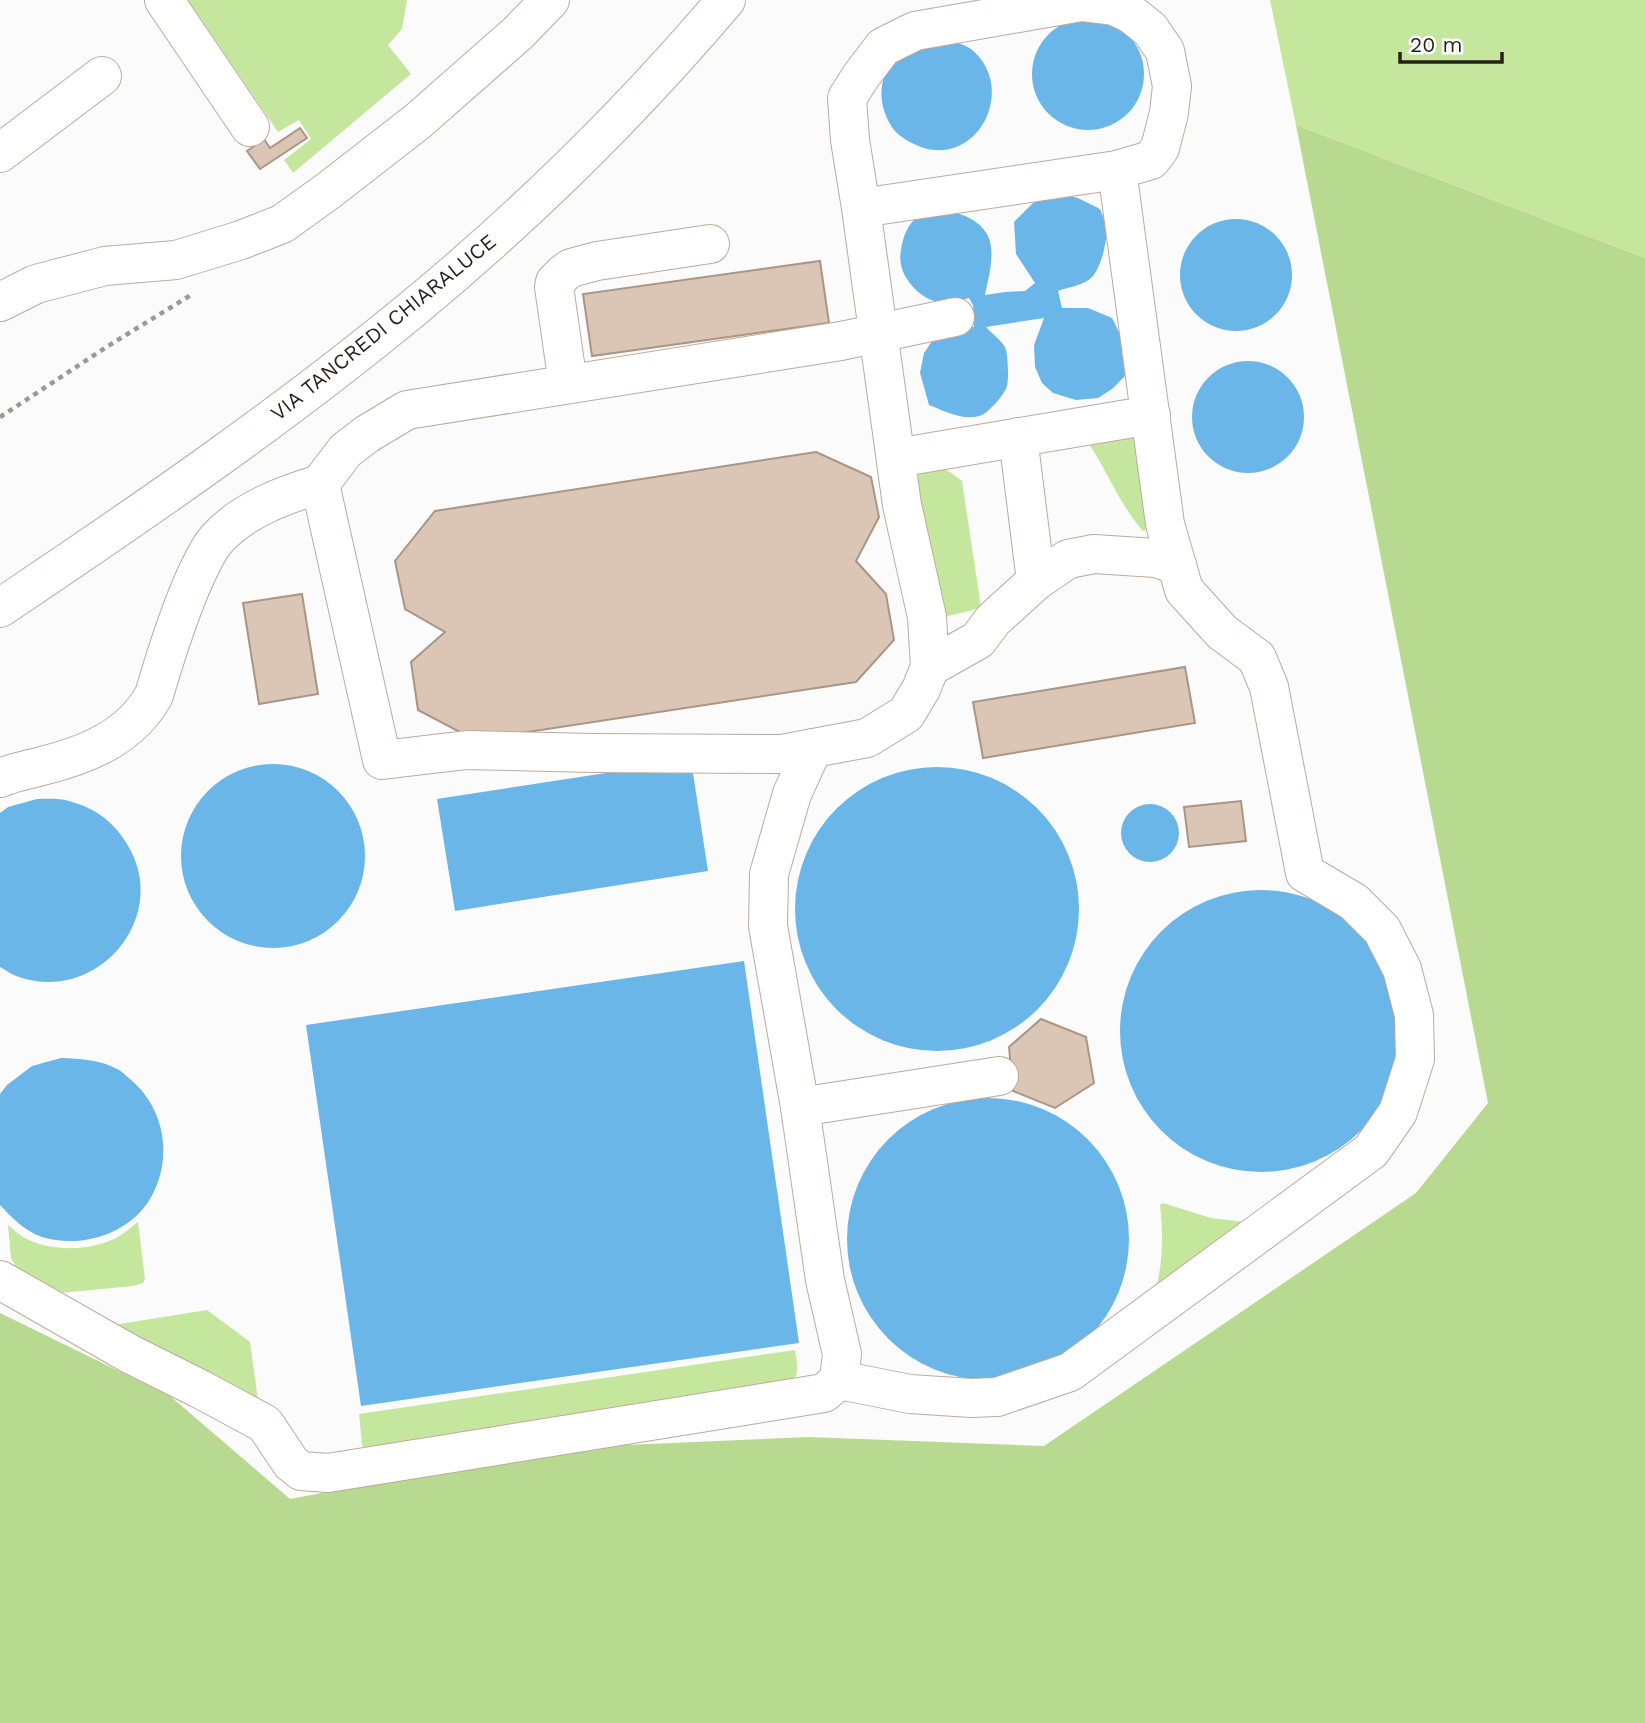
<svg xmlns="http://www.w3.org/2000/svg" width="1645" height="1723" viewBox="0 0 1645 1723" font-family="'Work Sans',sans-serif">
<rect width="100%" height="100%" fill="#fbfbfb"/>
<g fill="#c4e79d">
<polygon points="188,0 407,0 402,29 388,45 411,74 293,173 284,160 311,139 299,120 278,132"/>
<polygon points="1270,0 1645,0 1645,258 1296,125"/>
<path d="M1135 436 1148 529 1143 531C1125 511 1113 485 1100 462 1097 455 1091 449 1089 443Z"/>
<polygon points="938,465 950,472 962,481 981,607 973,610 944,617 918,494 918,478 919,471"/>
<path d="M1163 1203 1211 1218 1244 1222 1157 1285C1163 1259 1163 1232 1160 1205Z"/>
<path d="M138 1222 145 1279 143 1283 133 1286 60 1293 22 1277 11 1258 8 1225C13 1229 19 1235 25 1238 51 1252 91 1251 116 1238 124 1234 131 1227 138 1222Z"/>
<polygon points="207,1310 250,1342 258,1400 113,1325"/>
<path d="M795 1350C796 1359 800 1372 794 1379L369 1454 362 1445 359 1414Z"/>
</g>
<polygon fill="#b7da90" points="1296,125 1645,258 1645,1723 0,1723 0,1313 170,1396 290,1499 558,1448 808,1437 1044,1446 1416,1193 1488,1103"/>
<g fill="#6ab6e8">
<circle cx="1088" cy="74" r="56"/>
<path d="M951 40C958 43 965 45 971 49 1018 87 979 167 921 147 911 143 901 138 894 130 879 109 876 82 893 61 894 59 898 54 899 53 903 50 911 50 915 49 927 46 939 43 951 40Z"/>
<path d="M1055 193 1078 198 1100 209C1102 214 1105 220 1106 226 1108 240 1101 270 1090 279 1081 286 1068 287 1058 291L1062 308H1088L1112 318 1122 338 1126 357 1125 376 1112 389 1098 398 1076 400 1053 393 1042 383 1035 367 1034 345 1044 318 986 327C992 334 1000 339 1005 347 1008 353 1009 379 1007 386 1005 394 989 412 982 415 965 422 944 411 929 405L920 373 924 353 937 334 958 327H974L973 305 969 298C947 306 932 305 915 289 904 278 898 265 901 250 902 241 906 228 913 221 914 220 921 216 922 216 946 204 988 217 991 247 993 263 988 279 985 295L1005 292 1025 291 1035 283 1016 254 1014 222 1033 203Z"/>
<circle cx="1236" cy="275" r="56"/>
<circle cx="1248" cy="417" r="56"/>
<polygon points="691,760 708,871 455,911 437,799"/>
<circle cx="273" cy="856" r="92"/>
<circle cx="937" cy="909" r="142"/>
<path d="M37 799C47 799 59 798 69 801 95 808 113 821 127 844 172 916 98 1004 19 977 12 975 6 970 0 967V813L8 807Z"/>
<circle cx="1150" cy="833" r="29"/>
<circle cx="1261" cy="1031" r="141"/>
<polygon points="744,961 799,1343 361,1406 306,1025"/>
<path d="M61 1058C80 1059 99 1059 117 1069 122 1071 126 1076 130 1079 165 1108 174 1159 150 1199 129 1234 81 1249 42 1237 25 1231 12 1218 0 1205V1094L7 1085 32 1066Z"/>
<circle cx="988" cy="1239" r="141"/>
</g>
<g fill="#dbc5b5" stroke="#aa9686" stroke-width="2">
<polygon points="300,128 307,138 260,169 247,151 264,139 270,148"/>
<polygon points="820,261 829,323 592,356 583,294"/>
<polygon points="816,452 871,477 879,517 856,561 886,594 894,640 856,682 475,740 418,710 411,662 445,632 405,609 395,561 435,511"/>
<polygon points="302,594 318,694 259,704 243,603"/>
<polygon points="1185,667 1195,723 983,758 973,702"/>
<polygon points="1241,801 1246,841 1189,847 1184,807"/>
<polygon points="1041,1019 1086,1037 1094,1083 1055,1108 1013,1091 1009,1047"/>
</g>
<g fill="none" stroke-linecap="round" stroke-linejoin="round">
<defs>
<g id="minor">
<polyline points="164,0 250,127"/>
<polyline points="0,153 102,76"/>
<polyline points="861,208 1117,170 1151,160 1160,148 1169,113 1172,86 1165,51 1150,29 1131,14 1114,6 1081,2 915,31 883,47 861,76 847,98 850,140 861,208 902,505 927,617 930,667 921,689 906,714 867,738 782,754 594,753 467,750 382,760 320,484 345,451 367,434 407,410 841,341 955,317"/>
<polyline points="0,302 36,284 105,266 176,260 241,240 282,224 328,191 418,121 518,33 550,0"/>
<polyline points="568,384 554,287 555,282 564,273 571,268 597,261 710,244"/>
<polyline points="1018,437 1036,581"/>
<polyline points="896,458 1151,415"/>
<path d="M0 608C140 514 280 418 410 311 524 217 631 112 726 0"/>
<polyline points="930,667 978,640 993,620 1036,581 1068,559 1094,554 1156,558 1177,565"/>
<path d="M0 778C14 772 28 770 42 766 87 755 131 737 154 695 166 654 179 612 197 573 203 561 208 549 216 540 242 510 284 495 320 484"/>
<polyline points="800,1107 999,1076"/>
<polyline points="0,1280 130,1354 200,1389 265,1424 291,1463 301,1471 328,1473 824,1393 839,1380 842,1354 825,1280 800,1107 768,926 769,874 792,794 813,748"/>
<polyline points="839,1380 910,1394 971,1398 997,1397 1070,1372 1371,1151 1398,1112 1415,1059 1414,1015 1402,969 1382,930 1354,902 1305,873 1269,687 1257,658 1222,632 1184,590 1165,524 1117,170"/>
</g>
</defs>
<use href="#minor" stroke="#bfaa99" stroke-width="40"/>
<polyline stroke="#9b9895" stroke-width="4.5" stroke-dasharray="5 5" stroke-linecap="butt" points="0,417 108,346 191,295"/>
<use href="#minor" stroke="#fff" stroke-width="38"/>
</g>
<g text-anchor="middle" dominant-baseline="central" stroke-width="6" stroke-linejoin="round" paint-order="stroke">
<g font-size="21" fill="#271f19" stroke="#fff">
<text transform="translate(383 327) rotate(-39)">VIA TANCREDI CHIARALUCE</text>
</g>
</g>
<path d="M1400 52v10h102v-10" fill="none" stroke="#271f19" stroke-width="3.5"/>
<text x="1410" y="52" font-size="21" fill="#271f19" stroke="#ffffff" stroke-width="5" paint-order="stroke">20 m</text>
</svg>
